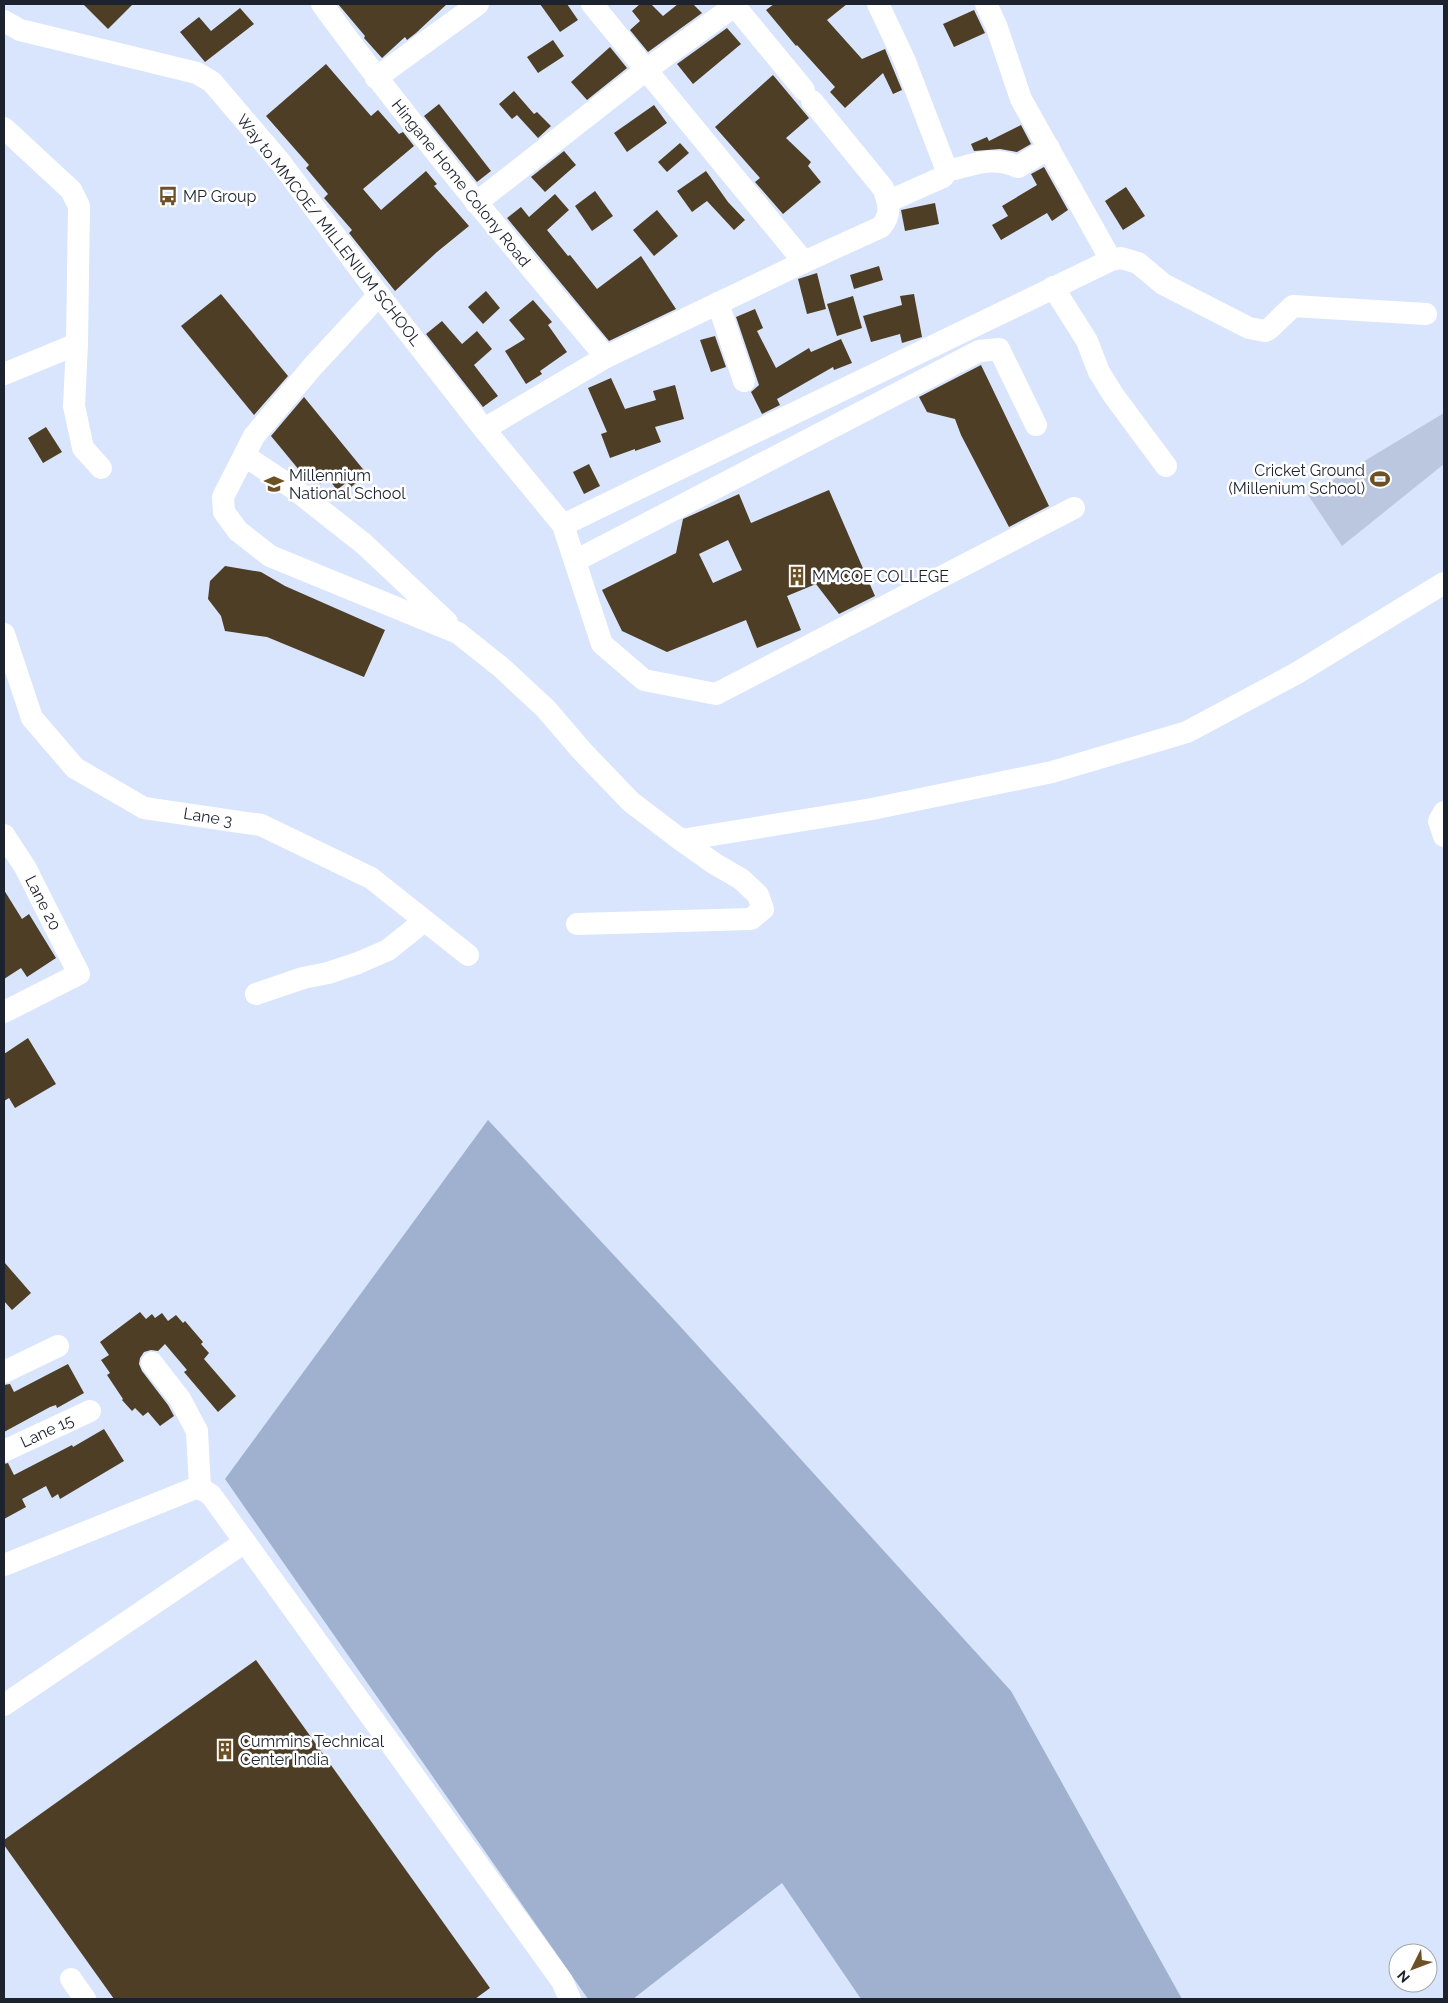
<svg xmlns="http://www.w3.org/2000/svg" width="1448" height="2003" viewBox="0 0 1448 2003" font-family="Raleway,sans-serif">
<rect width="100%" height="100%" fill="#d8e5fd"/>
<polygon fill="#bac7de" points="1444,413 1444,464 1342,546 1308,495"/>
<polygon fill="#9fb1cf" points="488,1120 678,1324 1011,1691 1182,1999 861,1999 782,1883 633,1999 588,1999 225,1479"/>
<g fill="#4e3e25" fill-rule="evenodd">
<polygon points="83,4 133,4 108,29"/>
<polygon points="338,4 447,4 416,33 407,40 405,37 382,58 364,38 365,36"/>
<polygon points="540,4 567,4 578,20 560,32"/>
<polygon points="640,4 651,4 663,16 678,4 693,4 702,13 648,52 630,30 640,21 632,11"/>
<polygon points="774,4 847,4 827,20 862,59 885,49 902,90 893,94 883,73 845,108 830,92 835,87 797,45 796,46 766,10"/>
<polygon points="240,8 254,24 205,62 180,32 199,17 211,31"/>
<polygon points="974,10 985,33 954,47 943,24"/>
<polygon points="727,28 741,44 693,84 677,64"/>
<polygon points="553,40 564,56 538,73 527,57"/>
<polygon points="610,47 627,68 587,100 571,82"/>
<polygon points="326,64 371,116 378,110 399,134 403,132 414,146 363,189 381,210 426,171 437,184 434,186 469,226 437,252 395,291 349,233 352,230 324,198 328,194 306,168 309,165 266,116"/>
<polygon points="773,75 809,118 786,138 811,162 808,166 821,182 783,214 755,182 760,178 715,127"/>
<polygon points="514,91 534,114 537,112 551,126 538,138 517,115 512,119 499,104"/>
<polygon points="439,104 491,171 477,182 424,116"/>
<polygon points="654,105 667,123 627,152 614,133"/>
<polygon points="1021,125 1031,144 1017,152 1000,149 974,151 971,144 987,137 989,141"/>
<polygon points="680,143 689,153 667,172 658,162"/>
<polygon points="564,151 576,165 545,192 531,177"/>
<polygon points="1044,167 1068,210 1052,221 1047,213 1001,240 992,225 1008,216 1002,206 1037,185 1031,174"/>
<polygon points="706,171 728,202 745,220 734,230 707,201 692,212 677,191"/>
<polygon points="1126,187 1145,216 1123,230 1105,201"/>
<polygon points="595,191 613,216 592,231 575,206"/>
<polygon points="555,194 569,210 547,230 568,256 570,255 597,289 641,256 676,309 609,341 507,218 521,207 529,217"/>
<polygon points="935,203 939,224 905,231 901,210"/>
<polygon points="657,210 678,236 654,256 633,230"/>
<polygon points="879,266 883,280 854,289 850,275"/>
<polygon points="817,273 826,309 807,314 798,279"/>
<polygon points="486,291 500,308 483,324 468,307"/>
<polygon points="221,294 288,376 254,415 181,326"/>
<polygon points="914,294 922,337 902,343 900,334 871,342 863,316 902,305 900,296"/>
<polygon points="853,296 862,328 837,336 827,304"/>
<polygon points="533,300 552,322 548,325 567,352 540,371 542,374 526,384 505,351 525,339 509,320"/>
<polygon points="755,309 763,328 757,331 776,368 809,348 811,352 841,339 852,363 834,370 833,367 777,399 780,405 762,414 751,392 759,385 736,317"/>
<polygon points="442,321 462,344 477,331 492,349 474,365 498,396 483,407 426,334"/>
<polygon points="715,336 726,367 711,372 700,340"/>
<polygon points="981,365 1049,506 1009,527 961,435 955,419 927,412 919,397"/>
<polygon points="611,378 625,409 656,400 653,391 675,385 684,419 655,427 661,442 635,451 635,449 610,458 601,434 607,432 588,388"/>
<polygon points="304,397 367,474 351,487 347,482 337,490 328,478 320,484 315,478 309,482 271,436"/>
<polygon points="46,427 62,452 43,463 28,438"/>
<polygon points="589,464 600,486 584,494 573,472"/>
<path d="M829 490 875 596 839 614 816 584 787 596 801 630 757 648 746 620 667 652 622 631 602 590 676 553 683 519 739 494 751 523ZM728 540 742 570 713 583 699 554Z"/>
<polygon points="225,566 261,572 285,586 385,630 364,677 267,637 225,631 221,616 208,599 210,581"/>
<polygon points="4,890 22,919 29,914 56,958 27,977 21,968 4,979"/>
<polygon points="28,1038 56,1084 15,1108 9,1098 4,1101 4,1054"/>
<polygon points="4,1262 31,1293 12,1310 4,1301"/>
<polygon points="140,1312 146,1319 152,1314 155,1318 162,1313 168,1321 176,1315 183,1323 185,1321 203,1342 201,1344 209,1353 204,1359 236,1396 218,1412 184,1372 187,1370 165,1344 158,1351 151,1350 144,1352 140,1358 139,1364 142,1371 168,1405 174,1416 160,1426 148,1412 143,1416 135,1408 132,1411 122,1400 123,1399 107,1375 110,1373 101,1360 109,1355 100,1342"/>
<polygon points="68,1364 84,1393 57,1408 56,1405 50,1407 4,1432 4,1385 10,1384 14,1392"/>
<polygon points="104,1429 124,1461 60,1499 58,1494 52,1498 46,1486 22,1499 26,1507 4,1519 4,1464 8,1463 14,1475 72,1445 73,1447"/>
<polygon points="256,1660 490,1988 475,1999 114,1999 4,1845 4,1840"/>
</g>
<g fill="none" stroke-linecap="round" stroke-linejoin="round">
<g stroke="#fff" stroke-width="22">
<path d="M322 4C411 126 508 241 606 357"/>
<polyline points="592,4 804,262"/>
<polyline points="878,4 904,59 947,171 943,177 889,201"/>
<polyline points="986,4 996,25 1021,99 1111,260"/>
<polyline points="734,5 804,90"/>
<polyline points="4,21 20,30 197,73 212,82 281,163 379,295 484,429 563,525 602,644 644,680 716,694 1074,508"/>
<polyline points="376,78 478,4"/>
<polyline points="4,128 71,190 79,206 77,344 74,406 83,448 101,468"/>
<path d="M947 171C973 165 993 155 1018 167L1049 148"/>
<polyline points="476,203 646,70 737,4"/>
<polyline points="1053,287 1087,341 1099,372 1114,396 1166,466"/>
<polyline points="379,295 314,365 254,436 223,497 224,512 238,531 270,556 458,633 502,668 546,709 582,751 631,802 681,840"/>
<polyline points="718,303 744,381"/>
<polyline points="4,374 77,344"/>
<path d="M484 429 606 357 804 262 881 227C892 214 889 203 883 188L812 101"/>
<polyline points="245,456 293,488 364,544 447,622"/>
<polyline points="563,525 1111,260 1121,258 1138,263 1163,284 1249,328 1265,331 1269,329 1293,306 1426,314"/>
<polyline points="575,561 979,351 999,349 1036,425"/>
<polyline points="4,634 32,718 75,768 144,808 261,825 371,878 468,955"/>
<polyline points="1444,812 1439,821 1444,836"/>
<polyline points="4,835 25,867 79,974 4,1012"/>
<polyline points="577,924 751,919 763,909 758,895 741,879 715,864 681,840 872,809 1052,772 1187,732 1297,673 1444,583"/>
<polyline points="256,994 303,978 328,973 358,963 388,950 424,921"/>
<polyline points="152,1363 180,1399 197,1431 200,1488"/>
<polyline points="4,1372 58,1346"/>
<polyline points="4,1451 90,1411"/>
<polyline points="4,1565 193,1489 200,1488 211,1495 562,1981 570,1999"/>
<polyline points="4,1705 245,1542"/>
<polyline points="71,1979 85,1999"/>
</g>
</g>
<defs>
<symbol id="bus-bare" viewBox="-9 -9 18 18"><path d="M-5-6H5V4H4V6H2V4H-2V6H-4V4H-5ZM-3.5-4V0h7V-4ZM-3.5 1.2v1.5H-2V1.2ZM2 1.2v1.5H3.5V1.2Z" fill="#6d5124" stroke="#fff" stroke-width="2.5" paint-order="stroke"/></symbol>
<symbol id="stadium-bare" viewBox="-9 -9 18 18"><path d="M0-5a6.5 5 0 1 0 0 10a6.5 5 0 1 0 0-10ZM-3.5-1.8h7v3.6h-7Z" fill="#6d5124" stroke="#fff" stroke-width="2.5" paint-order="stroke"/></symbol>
<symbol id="school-bare" viewBox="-9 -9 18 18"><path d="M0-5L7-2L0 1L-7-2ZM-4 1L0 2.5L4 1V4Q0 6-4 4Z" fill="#6d5124" stroke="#fff" stroke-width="2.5" paint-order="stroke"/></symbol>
<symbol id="building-bare" viewBox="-9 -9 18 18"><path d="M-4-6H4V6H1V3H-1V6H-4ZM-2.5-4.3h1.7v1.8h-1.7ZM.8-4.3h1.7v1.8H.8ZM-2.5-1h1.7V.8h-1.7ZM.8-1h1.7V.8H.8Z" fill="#6d5124" stroke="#fff" stroke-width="2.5" paint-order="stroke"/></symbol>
</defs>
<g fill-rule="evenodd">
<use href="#bus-bare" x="154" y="182" width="28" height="28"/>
<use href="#stadium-bare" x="1366" y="465" width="28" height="28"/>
<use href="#school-bare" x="260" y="470" width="28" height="28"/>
<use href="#building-bare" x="783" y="562" width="28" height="28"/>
<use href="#building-bare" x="211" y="1736" width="28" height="28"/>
</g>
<g text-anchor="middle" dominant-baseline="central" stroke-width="5" stroke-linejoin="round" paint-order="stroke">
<g font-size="16" fill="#1d232e" stroke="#fff">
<text transform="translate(461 183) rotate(51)">Hingane Home Colony Road</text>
<text transform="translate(329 230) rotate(52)">Way to MMCOE/ MILLENIUM SCHOOL</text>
<text transform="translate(208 817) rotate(9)">Lane 3</text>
<text transform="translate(43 903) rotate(63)">Lane 20</text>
<text transform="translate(47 1431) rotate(-25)">Lane 15</text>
</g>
<g font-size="16" fill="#1d232e" stroke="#fff" text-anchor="start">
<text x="183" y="196">MP Group</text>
<text x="1365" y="470" text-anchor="end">Cricket Ground<tspan x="1365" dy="18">(Millenium School)</tspan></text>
<text x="289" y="475">Millennium<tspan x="289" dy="18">National School</tspan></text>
<text x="812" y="576">MMCOE COLLEGE</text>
<text x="240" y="1741">Cummins Technical<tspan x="240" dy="18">Center India</tspan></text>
</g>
</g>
<rect width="1448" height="2003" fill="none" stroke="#1d232e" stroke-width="10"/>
<g transform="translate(1413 1968) rotate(228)"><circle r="24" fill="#ffffff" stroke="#a5a7ab"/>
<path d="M0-4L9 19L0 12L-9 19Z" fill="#6d5124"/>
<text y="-8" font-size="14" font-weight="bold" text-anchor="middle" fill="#1d232e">N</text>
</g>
</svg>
